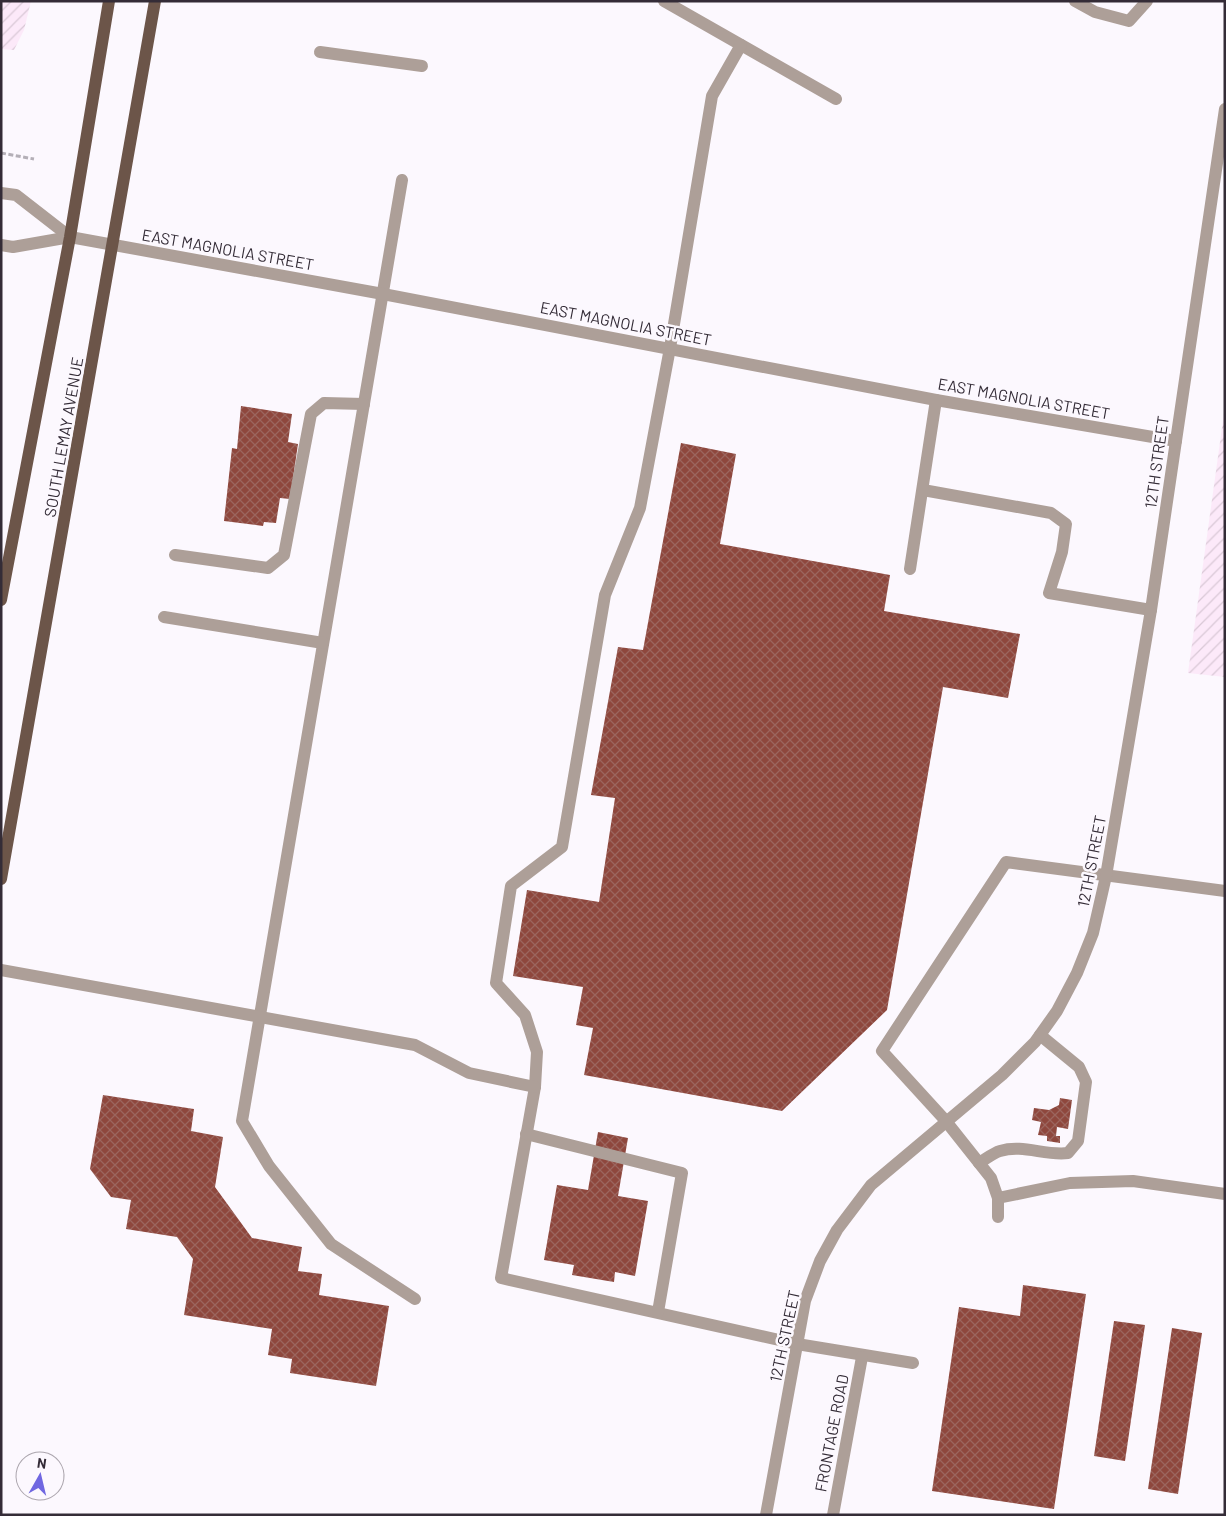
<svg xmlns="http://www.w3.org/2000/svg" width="1226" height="1516" viewBox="0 0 1226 1516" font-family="Barlow,sans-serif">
<defs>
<pattern id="industrial-furrows" width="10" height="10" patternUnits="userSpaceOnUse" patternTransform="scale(1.25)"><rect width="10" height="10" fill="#fce9f9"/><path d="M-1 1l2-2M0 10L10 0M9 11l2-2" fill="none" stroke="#d9c8d6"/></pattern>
<pattern id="building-cross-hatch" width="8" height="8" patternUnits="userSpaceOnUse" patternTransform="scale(1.25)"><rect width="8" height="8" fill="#8e473d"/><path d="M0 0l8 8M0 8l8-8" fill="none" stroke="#9b655e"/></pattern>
</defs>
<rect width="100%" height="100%" fill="#fcf8fe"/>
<g fill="url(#industrial-furrows)">
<polygon points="1,1 31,1 24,30 14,50 1,49"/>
<polygon points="1225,406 1225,677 1188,673"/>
</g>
<g fill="url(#building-cross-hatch)">
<polygon points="241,406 292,414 288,442 298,444 290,499 280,498 276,523 264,522 263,526 224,521 232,448 237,449"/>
<polygon points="681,443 736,454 720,544 890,575 884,611 1020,634 1008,698 943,687 887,1010 782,1111 584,1075 593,1028 576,1025 583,987 513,976 527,890 599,902 615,798 591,795 618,647 643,650"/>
<polygon points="103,1095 194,1109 191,1131 223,1137 215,1187 252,1238 302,1247 298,1271 322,1274 319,1295 389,1306 376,1386 290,1373 292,1359 268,1355 272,1329 184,1315 193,1259 177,1237 126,1229 131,1200 111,1197 90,1169"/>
<polygon points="1060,1098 1072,1100 1068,1129 1057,1127 1056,1136 1060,1136 1060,1143 1047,1141 1047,1136 1038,1135 1041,1122 1032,1120 1034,1108 1049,1110 1059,1105"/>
<polygon points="598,1132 628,1138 618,1196 648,1201 635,1276 615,1272 614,1282 572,1275 574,1265 544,1260 557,1185 588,1190"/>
<polygon points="1023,1285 1086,1294 1054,1509 932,1491 959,1307 1020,1316"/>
<polygon points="1114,1321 1145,1325 1125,1461 1094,1456"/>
<polygon points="1172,1328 1202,1333 1178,1494 1148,1489"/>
</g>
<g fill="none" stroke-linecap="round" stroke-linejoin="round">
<polyline stroke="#b4afb7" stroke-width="3" stroke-dasharray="5 2.5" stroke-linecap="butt" points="1,153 34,159"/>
<g stroke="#ad9f98" stroke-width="12">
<polyline points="664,1 836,99"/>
<polyline points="1075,1 1095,12 1129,21 1147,1"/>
<polyline points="741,45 712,96 670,348 640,508 605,595 562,847 511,886 496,983 525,1015 537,1052 535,1087 501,1278 797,1344 913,1363"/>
<polyline points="320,52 422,66"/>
<polyline points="402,180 242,1121 269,1166 331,1244 415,1299"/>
<polyline points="1,193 16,195 70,237"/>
<polyline points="1,245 13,247 70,237 383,294 936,400 1176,441"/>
<polyline points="923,490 1051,513 1066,524 1062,552 1049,593 1151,610"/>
<polyline points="175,555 268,568 284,555 311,414 324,403 364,404"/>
<polyline points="910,569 936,400"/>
<polyline points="164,617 323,643"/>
<polyline points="1,970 415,1045 469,1073 535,1087"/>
<polyline points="526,1134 682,1173 658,1312"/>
<path d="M979 1163C986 1159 993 1153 1000 1151 1023 1144 1045 1156 1068 1153L1078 1141 1086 1082 1079 1067 1040 1035"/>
<polyline points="998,1198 1070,1183 1133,1181 1225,1194"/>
<polyline points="998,1217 998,1198 991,1178 945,1120 882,1051 1006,862 1225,891"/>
<polyline points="766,1515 805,1301 820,1261 837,1230 871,1185 1002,1075 1035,1042 1057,1011 1077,973 1093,933 1106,876 1151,610 1225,109"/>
<polyline points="833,1515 862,1357"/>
</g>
<g stroke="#6c5549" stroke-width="12">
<polyline points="1,600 70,237 109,1"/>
<polyline points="1,879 155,1"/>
</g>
</g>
<g text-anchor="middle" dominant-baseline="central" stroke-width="5" stroke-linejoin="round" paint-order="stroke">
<g font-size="16" fill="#342c37" stroke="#fcf8fe">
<text transform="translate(228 249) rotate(10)">EAST MAGNOLIA STREET</text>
<text transform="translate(626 323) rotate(11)">EAST MAGNOLIA STREET</text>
<text transform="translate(1024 398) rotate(10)">EAST MAGNOLIA STREET</text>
<text transform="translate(63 437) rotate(-80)">SOUTH LEMAY AVENUE</text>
<text transform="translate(1156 462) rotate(-82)">12TH STREET</text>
<text transform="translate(1091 861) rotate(-79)">12TH STREET</text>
<text transform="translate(784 1336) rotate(-78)">12TH STREET</text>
<text transform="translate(831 1433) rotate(-79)">FRONTAGE ROAD</text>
</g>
</g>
<rect width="1226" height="1516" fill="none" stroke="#342c37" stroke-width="5"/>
<g transform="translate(40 1476) rotate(8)"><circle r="24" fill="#fcf8fe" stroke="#aca6ae"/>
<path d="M0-4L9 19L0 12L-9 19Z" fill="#7067e1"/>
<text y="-8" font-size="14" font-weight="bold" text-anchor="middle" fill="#342c37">N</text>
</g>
</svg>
